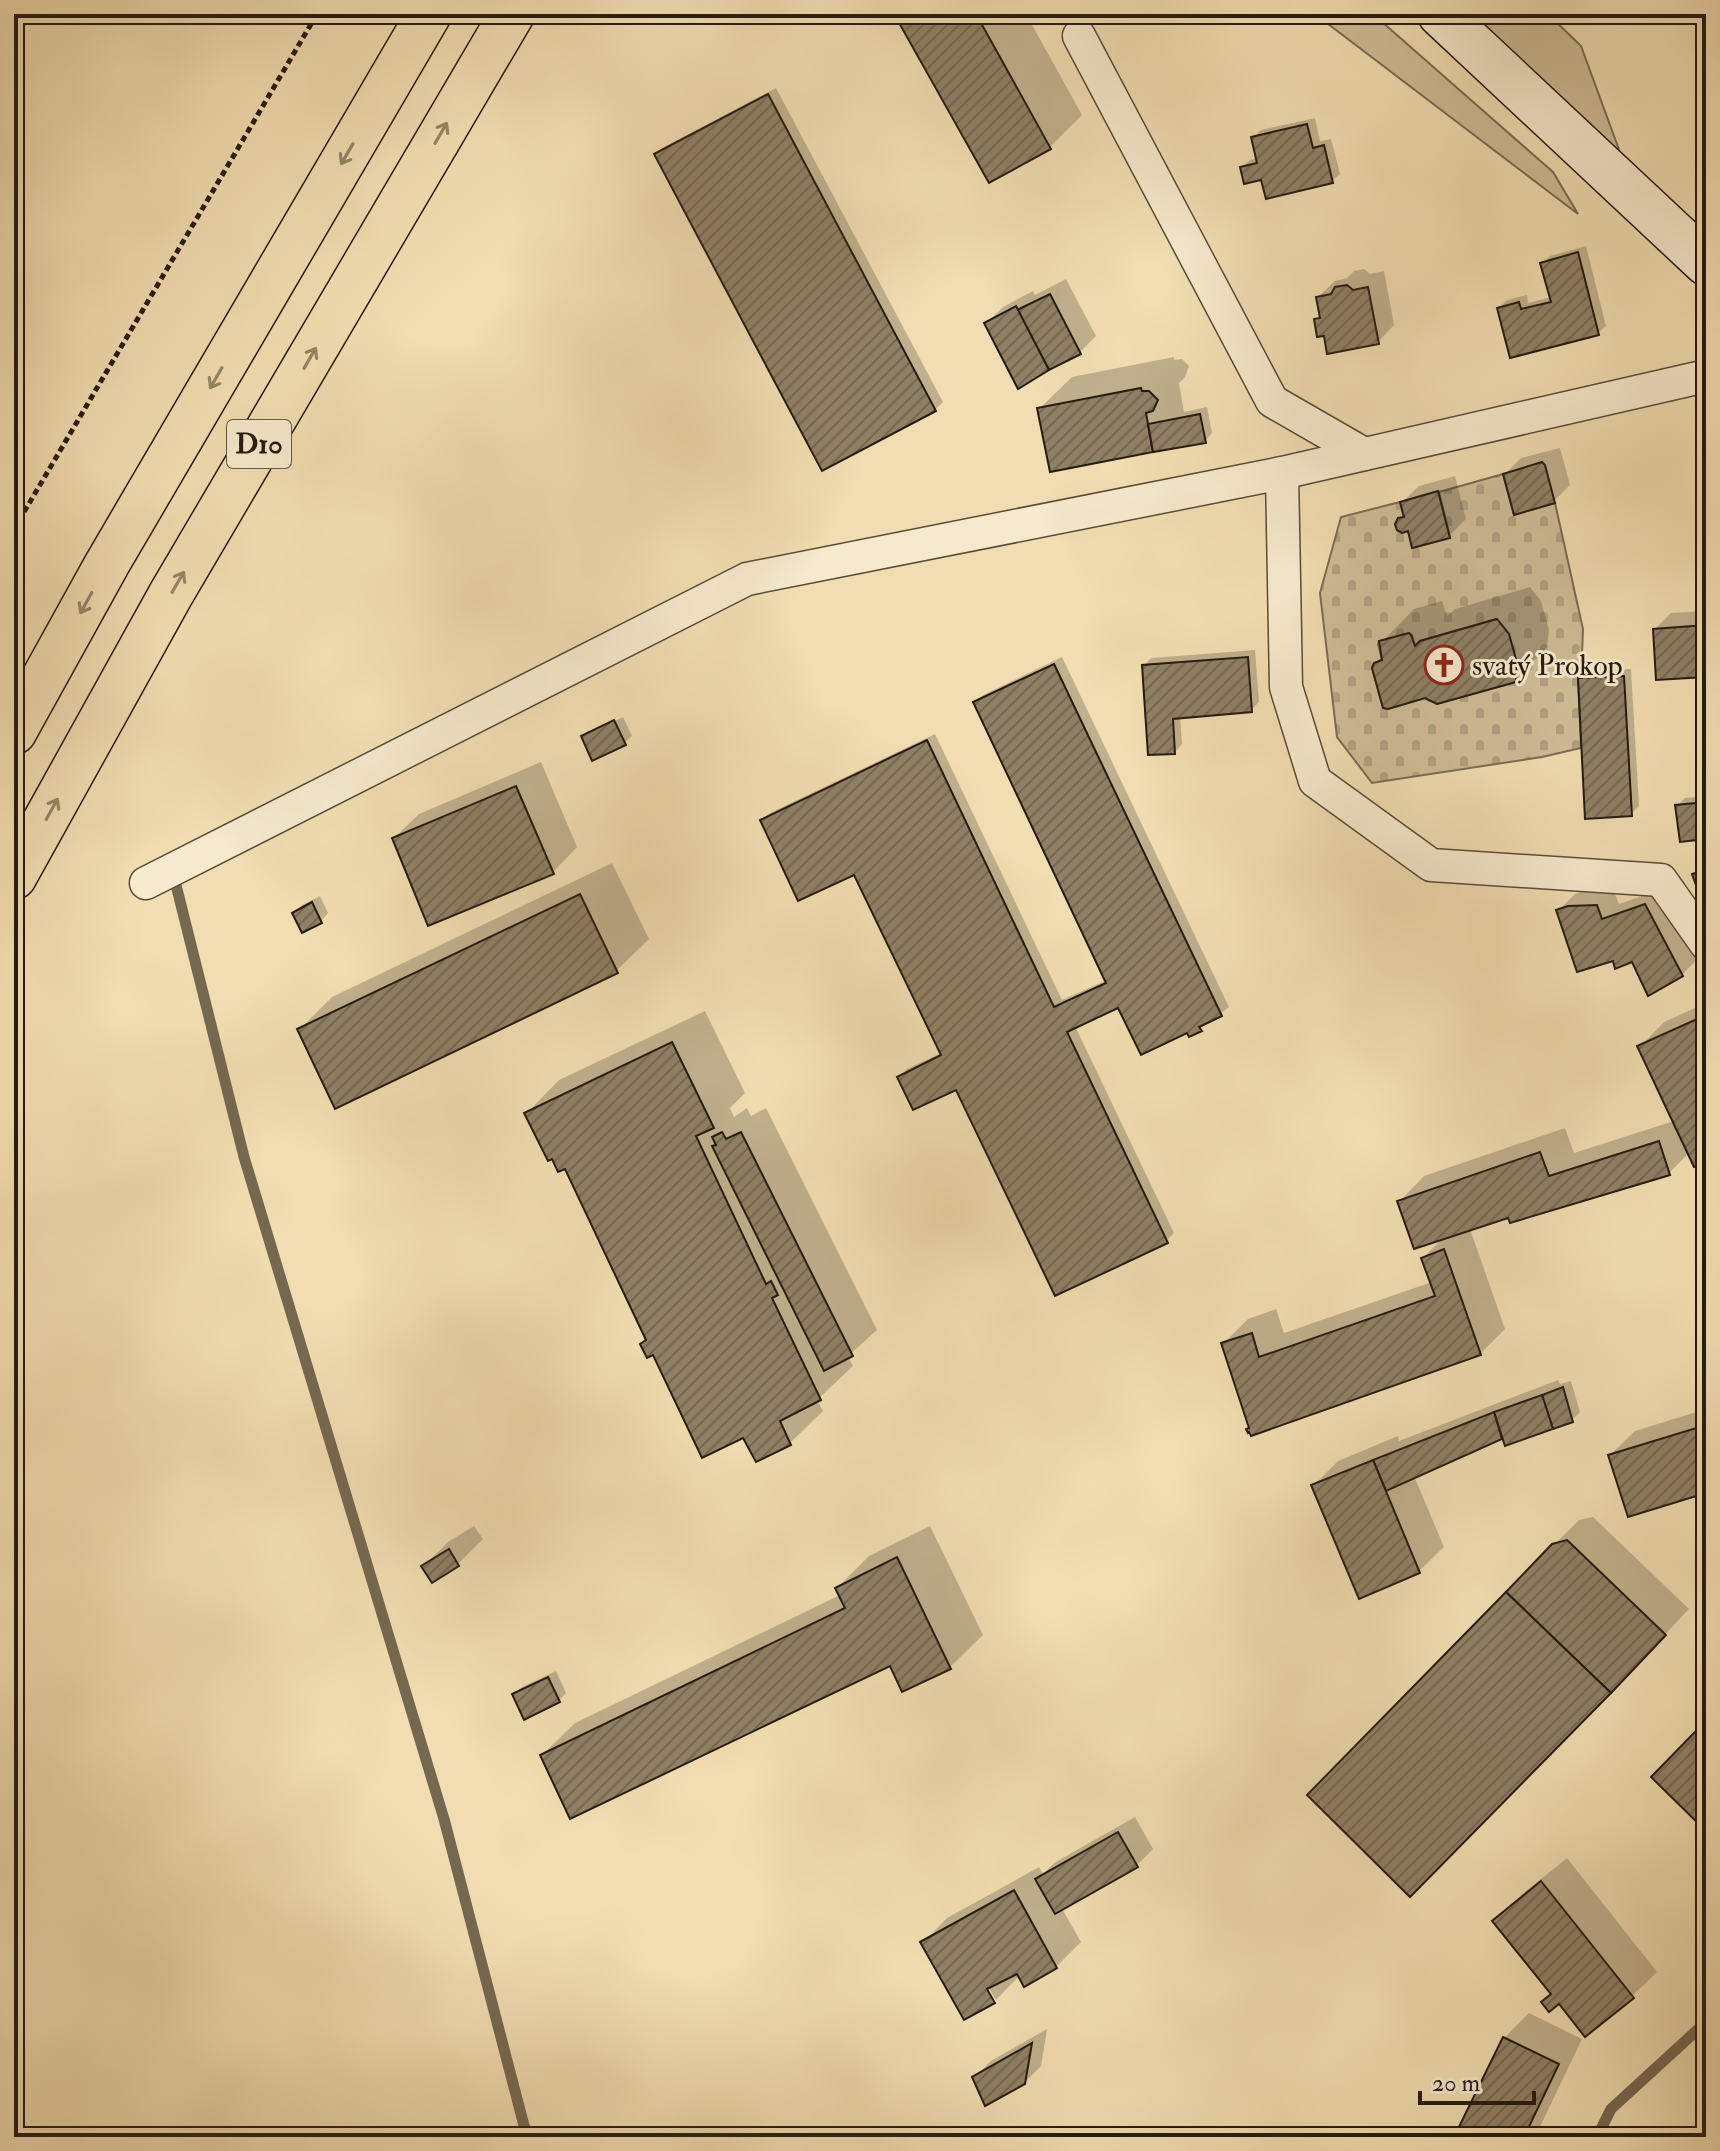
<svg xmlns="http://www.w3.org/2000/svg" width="1720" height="2151" viewBox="0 0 1720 2151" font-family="'IM FELL Double Pica',serif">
<defs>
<pattern id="cemetery-stones" width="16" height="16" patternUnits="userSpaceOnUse" patternTransform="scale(2)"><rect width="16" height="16" fill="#cebc96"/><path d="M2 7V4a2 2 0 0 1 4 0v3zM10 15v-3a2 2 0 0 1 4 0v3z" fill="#b1a180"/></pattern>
<pattern id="building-hatch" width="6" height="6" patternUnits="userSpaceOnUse" patternTransform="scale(2)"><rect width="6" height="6" fill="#8f8065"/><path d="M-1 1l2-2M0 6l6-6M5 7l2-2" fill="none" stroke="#756852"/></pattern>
</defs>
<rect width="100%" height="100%" fill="#f1ddb1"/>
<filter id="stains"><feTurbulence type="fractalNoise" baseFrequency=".0025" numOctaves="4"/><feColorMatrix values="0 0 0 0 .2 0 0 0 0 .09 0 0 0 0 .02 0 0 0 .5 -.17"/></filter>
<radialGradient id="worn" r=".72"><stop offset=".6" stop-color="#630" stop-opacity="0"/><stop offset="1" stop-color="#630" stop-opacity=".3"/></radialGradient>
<g fill="#cebc96" stroke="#796c54" stroke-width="2">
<polygon points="1315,14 1373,14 1553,172 1578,214"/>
<polygon points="1470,14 1548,14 1581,46 1621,155"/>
</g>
<path fill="url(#cemetery-stones)" stroke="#796c54" stroke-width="2" fill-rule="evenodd" d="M1503 474 1514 515 1555 503 1583 629 1581 678 1578 679 1581 748 1542 757 1372 783 1337 737 1320 593 1341 517 1400 502 1404 517 1395 524 1397 530 1402 533 1408 531 1413 548 1450 537 1439 492ZM1496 619C1513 634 1517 659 1516 682L1437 704 1425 698 1388 709 1383 708 1372 668 1374 663 1382 660 1378 644 1379 641 1409 633 1412 635 1415 646 1420 641Z"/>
<g fill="#0003">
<polygon points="903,14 1026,14 1082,115 1050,147 900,21 905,17"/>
<polygon points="776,88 943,402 935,410 656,154 664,147"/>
<polygon points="1315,118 1320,141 1331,139 1340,174 1332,181 1263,178 1242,167 1250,160 1258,158 1253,138 1261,130"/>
<polygon points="1586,246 1606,326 1598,333 1499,308 1507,300 1527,295 1528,303 1551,297 1542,263 1550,256"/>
<polygon points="1364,269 1370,274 1384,271 1394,325 1378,342 1316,320 1321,314 1318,297 1335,281 1347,278 1354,271"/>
<polygon points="1066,279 1096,336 1080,352 987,323 1003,307 1033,291 1035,295"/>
<polygon points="1174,357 1174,360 1182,359 1189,366 1185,377 1179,383 1184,412 1207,407 1212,433 1205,441 1051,470 1039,409 1072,377"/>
<polygon points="1560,448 1570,485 1554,501 1505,474 1521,458"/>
<polygon points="1455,476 1466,519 1449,536 1400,519 1405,514 1402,502 1419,486"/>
<polygon points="1530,587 1541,601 1549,630 1547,647 1515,680 1375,664 1383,656 1380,644 1414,609 1442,601 1447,616 1455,609"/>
<polygon points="1706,611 1706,675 1655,629 1671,613"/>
<polygon points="1255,650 1259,702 1251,710 1180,716 1182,744 1175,752 1144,666 1151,658"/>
<polygon points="1062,657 1229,1007 1200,1029 1188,1031 1119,1005 1075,1026 1174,1233 1166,1241 957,1087 899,1077 907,1069 941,1053 855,872 762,820 770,813 935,734 1062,1000 1107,980 975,703 983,695"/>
<polygon points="1631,669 1639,806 1631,814 1580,679 1588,671"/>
<polygon points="623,717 632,736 624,743 583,736 589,730 589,734"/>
<polygon points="541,762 577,847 553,872 394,838 419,814"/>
<polygon points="1706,796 1706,837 1677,806 1685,798"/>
<polygon points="612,863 649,939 616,971 299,1030 332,997"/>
<polygon points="1613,889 1619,904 1662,889 1698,958 1682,975 1632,960 1614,958 1558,911 1575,894 1586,890"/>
<polygon points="320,896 328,913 321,921 295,913 302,905"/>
<polygon points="1706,1003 1706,1160 1689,1153 1669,1173 1510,1216 1470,1229 1505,1329 1480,1354 1251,1427 1223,1344 1248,1319 1276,1309 1284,1333 1432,1282 1423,1258 1444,1237 1400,1201 1424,1176 1565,1128 1574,1153 1674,1121 1640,1047 1664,1022"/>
<polygon points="705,1011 745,1093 730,1108 734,1117 747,1108 751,1116 766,1108 877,1330 848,1356 853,1366 817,1400 823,1411 790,1443 757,1460 744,1436 647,1339 566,1167 527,1113 559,1080"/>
<polygon points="1706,1265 1706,1291 1700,1271"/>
<polygon points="1558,1380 1560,1384 1571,1381 1580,1412 1572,1420 1503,1437 1414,1476 1444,1547 1419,1571 1360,1596 1314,1485 1338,1461 1398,1436 1399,1441"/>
<polygon points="1706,1409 1706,1491 1610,1455 1635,1431"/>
<polygon points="1593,1517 1689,1609 1642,1659 1553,1546 1579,1520"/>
<polygon points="474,1526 483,1539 458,1564 432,1580 423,1567 448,1542"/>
<polygon points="930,1526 983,1635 950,1667 891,1663 542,1755 575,1723 840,1595 837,1588 869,1556"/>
<polygon points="556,1671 566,1693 559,1700 514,1694 522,1687"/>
<polygon points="1706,1724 1706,1828 1654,1777"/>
<polygon points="1135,1817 1153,1849 1137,1865 1061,1907 1081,1942 1056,1967 1020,1975 996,2000 986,1983 923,1943 947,1918 1039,1867 1043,1874 1054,1863"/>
<polygon points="1567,1858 1657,1972 1632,1996 1552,1993 1495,1921 1520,1896"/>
<polygon points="1529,2013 1582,2039 1535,2137 1456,2137 1504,2038"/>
<polygon points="1047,2029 1041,2066 1024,2083 974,2078 991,2061"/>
</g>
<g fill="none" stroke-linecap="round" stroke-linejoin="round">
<g stroke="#756851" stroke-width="11">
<polyline points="175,881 244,1157 444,1819 527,2137"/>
<polyline points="1597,2137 1611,2109 1706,2022"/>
</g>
</g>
<g fill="url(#building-hatch)" stroke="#241b12" stroke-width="2">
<polygon points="901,14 976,14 1051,149 989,183 898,21 904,18"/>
<polygon points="768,94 936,411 822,471 654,154"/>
<polygon points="1307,124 1313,148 1324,145 1333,183 1266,199 1261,180 1244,184 1240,167 1257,163 1251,137"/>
<polygon points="1578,252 1599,335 1510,358 1497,308 1519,302 1521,309 1551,302 1540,263"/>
<polygon points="1347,285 1353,290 1368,287 1379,344 1327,354 1324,336 1317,337 1314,319 1320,318 1316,297 1331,294 1335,287"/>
<polygon points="1050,294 1081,354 1049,370 1017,310"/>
<polygon points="1016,306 1049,370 1018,389 984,323"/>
<polygon points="1141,388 1142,391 1149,391 1158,400 1153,411 1146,413 1153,452 1050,472 1037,408"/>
<polygon points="1200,414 1206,443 1153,452 1148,424"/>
<polygon points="1542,462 1545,465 1555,503 1514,515 1503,474"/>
<polygon points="1438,491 1450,538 1412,548 1408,531 1402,533 1397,530 1395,524 1398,518 1404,517 1400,502"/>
<polygon points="1497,619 1509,634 1517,663 1516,682 1437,704 1425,698 1388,709 1383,708 1372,668 1374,663 1382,660 1379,641 1409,633 1411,635 1415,646 1420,641"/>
<polygon points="1706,625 1706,677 1656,680 1653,629"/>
<polygon points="1248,657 1252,712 1173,719 1175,754 1148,755 1142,665"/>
<polygon points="1054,664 1222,1016 1199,1027 1202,1031 1189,1037 1187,1033 1141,1055 1118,1008 1067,1032 1168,1243 1055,1296 956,1090 913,1110 897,1077 941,1055 854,875 798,901 760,820 927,740 1054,1007 1106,983 973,702"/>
<polygon points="1624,676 1632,816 1585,819 1578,678"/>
<polygon points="614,720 626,745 592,761 581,736"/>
<polygon points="516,786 554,874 428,926 392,838"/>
<polygon points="1706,802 1706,839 1680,842 1675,805"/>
<polygon points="1706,869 1706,913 1692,874"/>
<polygon points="580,894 618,973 335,1109 297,1029"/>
<polygon points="312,902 322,923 302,933 292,913"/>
<polygon points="1645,904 1683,976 1648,996 1632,962 1615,969 1613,961 1577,972 1556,910 1568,906 1597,905 1602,919"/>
<polygon points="1706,1015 1706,1162 1694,1167 1637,1046"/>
<polygon points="672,1042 714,1128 696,1136 766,1284 771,1281 778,1295 772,1298 821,1400 780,1421 791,1445 756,1462 743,1438 702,1458 653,1355 647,1358 640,1344 646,1340 565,1169 558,1172 552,1159 548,1161 524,1113"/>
<polygon points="722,1132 726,1139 741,1132 853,1356 824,1371 712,1146 716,1145 712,1137"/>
<polygon points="1659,1141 1670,1175 1510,1223 1508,1218 1414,1249 1397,1201 1540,1152 1549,1176"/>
<polygon points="1444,1249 1481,1355 1251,1436 1249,1432 1248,1433 1246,1429 1249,1428 1221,1343 1252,1333 1259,1357 1435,1296 1421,1258"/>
<polygon points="1563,1387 1573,1422 1553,1429 1542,1395"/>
<polygon points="1542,1395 1553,1429 1505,1446 1494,1412"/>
<polygon points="1494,1412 1502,1439 1386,1491 1373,1460"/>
<polygon points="1706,1425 1706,1493 1628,1517 1608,1455"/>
<polygon points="1373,1460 1420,1573 1359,1599 1311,1485"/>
<polygon points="1567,1540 1666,1635 1611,1693 1506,1592 1552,1544"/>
<polygon points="449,1549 459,1566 432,1583 421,1566"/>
<polygon points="897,1557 951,1669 902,1692 890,1666 570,1819 540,1755 845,1608 835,1588"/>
<polygon points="1506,1592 1611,1693 1410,1897 1307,1795"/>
<polygon points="548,1677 560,1702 524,1720 512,1694"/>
<polygon points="1695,1732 1706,1742 1706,1831 1651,1777"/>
<polygon points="1118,1832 1138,1867 1055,1914 1035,1879"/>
<polygon points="1541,1881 1634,1998 1585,2037 1559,2004 1549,2012 1541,2002 1551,1994 1492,1921"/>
<polygon points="1014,1890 1057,1968 1024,1987 1017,1974 987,1989 995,2003 964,2020 920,1942"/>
<polygon points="1503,2037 1559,2064 1524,2137 1454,2137"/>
<polygon points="1032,2043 1025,2084 985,2106 972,2077"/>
</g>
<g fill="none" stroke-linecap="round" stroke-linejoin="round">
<defs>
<g id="street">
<polyline points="1079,36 1272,401 1364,454"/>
<polyline points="1282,473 1286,687 1315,781 1431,865 1661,880 1706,944"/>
<polyline points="146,883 747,579 1282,473 1706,376"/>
</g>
<polyline id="secondary" points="1440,14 1706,263"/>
<g id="highway">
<polyline points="14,732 107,564 429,14"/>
<polyline points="14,877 171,594 512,14"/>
</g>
</defs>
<use href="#street" stroke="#574c3a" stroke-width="35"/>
<use href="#secondary" stroke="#241b12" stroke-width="47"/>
<use href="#highway" stroke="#241b12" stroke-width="47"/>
<polyline stroke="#241b12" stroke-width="5" stroke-dasharray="6 4" stroke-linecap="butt" points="14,529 317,14"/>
<use href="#street" stroke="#f6e9cc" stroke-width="32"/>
<use href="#secondary" stroke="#f6e9cc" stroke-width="44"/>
<use href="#highway" stroke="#f1ddb1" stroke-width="44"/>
</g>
<defs><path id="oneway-shaft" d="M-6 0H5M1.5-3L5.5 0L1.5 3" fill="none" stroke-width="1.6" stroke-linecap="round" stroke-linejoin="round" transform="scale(2)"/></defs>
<g stroke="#958669">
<use href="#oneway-shaft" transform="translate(441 133) rotate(-60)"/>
<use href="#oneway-shaft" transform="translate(347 154) rotate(120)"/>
<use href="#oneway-shaft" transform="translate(310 358) rotate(-60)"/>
<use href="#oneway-shaft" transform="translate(216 378) rotate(120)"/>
<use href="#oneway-shaft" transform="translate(178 582) rotate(-60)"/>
<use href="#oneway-shaft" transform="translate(86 603) rotate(119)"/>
<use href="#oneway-shaft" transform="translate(52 809) rotate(-61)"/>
</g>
<defs>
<symbol id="church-ring" viewBox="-11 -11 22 22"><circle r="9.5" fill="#f6e9cc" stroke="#8f2418" stroke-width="1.5"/><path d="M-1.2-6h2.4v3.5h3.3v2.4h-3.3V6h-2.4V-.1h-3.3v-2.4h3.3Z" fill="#8f2418"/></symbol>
</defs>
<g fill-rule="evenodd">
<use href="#church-ring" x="1422" y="643" width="44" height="44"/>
</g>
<g text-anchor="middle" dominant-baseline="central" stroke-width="6" stroke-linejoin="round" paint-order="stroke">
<rect fill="#f6e9cc" stroke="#63594a" stroke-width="2" x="227" y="420" width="64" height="48" rx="6"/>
<g font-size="28" font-weight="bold" fill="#241b12">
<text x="259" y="444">D10</text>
</g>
<g font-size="30" fill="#241b12" stroke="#f6e9cc" text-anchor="start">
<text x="1472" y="665">svatý Prokop</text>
</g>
</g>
<rect width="1720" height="2151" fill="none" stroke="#f1ddb1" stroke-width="48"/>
<rect x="16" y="16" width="1688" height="2119" fill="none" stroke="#241b12" stroke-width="4"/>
<rect x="24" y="24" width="1672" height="2103" fill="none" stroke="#241b12" stroke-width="2"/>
<path d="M1420 2091v12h114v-12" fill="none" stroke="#241b12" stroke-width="4"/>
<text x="1432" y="2091" font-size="24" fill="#241b12" stroke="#f6e9cc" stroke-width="6" paint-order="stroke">20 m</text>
<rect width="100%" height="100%" filter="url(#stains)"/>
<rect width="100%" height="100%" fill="url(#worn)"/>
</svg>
